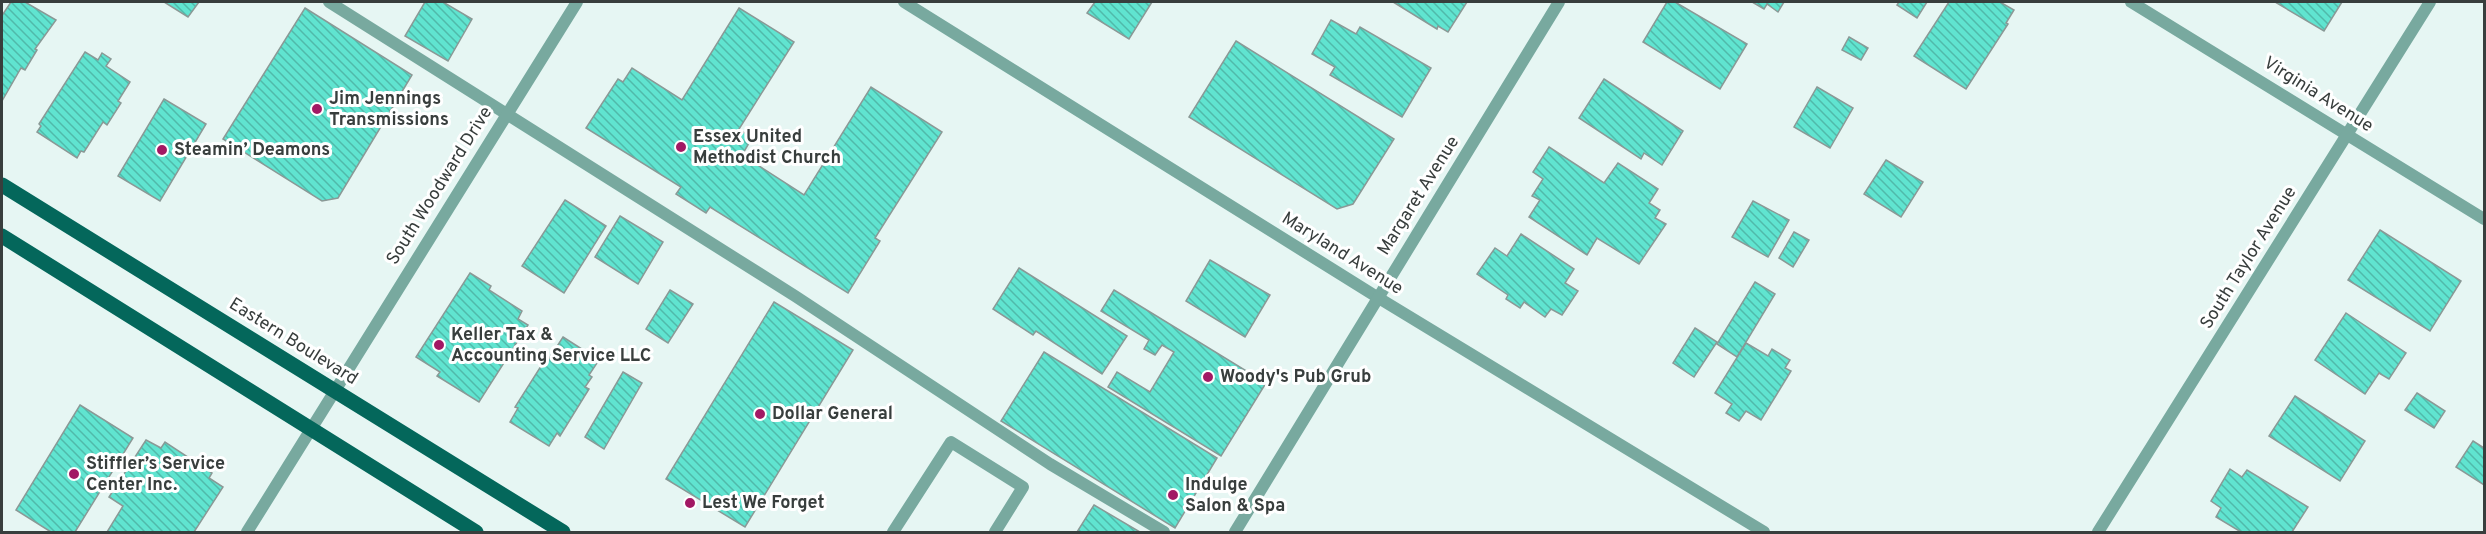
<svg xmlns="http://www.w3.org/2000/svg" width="2486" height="534" viewBox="0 0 2486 534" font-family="Overpass,sans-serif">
<defs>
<pattern id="building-back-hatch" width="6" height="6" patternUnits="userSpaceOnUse" patternTransform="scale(1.5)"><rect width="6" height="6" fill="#60e4d0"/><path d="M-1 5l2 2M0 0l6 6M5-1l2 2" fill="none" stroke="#50baaa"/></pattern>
</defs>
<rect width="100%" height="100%" fill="#e6f6f3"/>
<g fill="url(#building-back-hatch)" stroke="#8a9996" stroke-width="1.5">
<polygon points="11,2 25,2 56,20 35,49 37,50 25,70 21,68 2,101 2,13 3,14"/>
<polygon points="164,2 199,2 188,17"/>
<polygon points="425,2 443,2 472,19 448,61 405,36"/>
<polygon points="1095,2 1152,2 1129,39 1087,13"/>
<polygon points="1393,2 1467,2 1448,32 1438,26 1437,29"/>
<polygon points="1667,2 1675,2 1747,44 1720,89 1643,42"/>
<polygon points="1752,2 1784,2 1778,12 1767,4 1764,9"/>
<polygon points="1899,2 1927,2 1917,18 1897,5"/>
<polygon points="1949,2 2000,2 2014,10 2006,23 2008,24 1966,89 1914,56"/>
<polygon points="2275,2 2342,2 2324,31"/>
<polygon points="305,8 412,75 338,198 322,201 223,139"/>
<polygon points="739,8 794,42 739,129 752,138 742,155 804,195 871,87 942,132 875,238 880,241 848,293 710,207 706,213 676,194 681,187 586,128 618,79 623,82 632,68 682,100"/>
<polygon points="1331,20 1356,34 1360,27 1431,68 1402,117 1330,75 1335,67 1312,54"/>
<polygon points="1849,37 1868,48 1861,60 1842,50"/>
<polygon points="1236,41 1394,139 1353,204 1337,209 1189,117"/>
<polygon points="85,52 98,60 102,53 111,59 106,66 130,82 118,101 121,103 107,125 103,122 84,152 81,151 77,158 37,132 41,126 39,124"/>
<polygon points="1604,79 1683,131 1662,165 1644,153 1641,159 1579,118"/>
<polygon points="1817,87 1853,108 1830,148 1794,127"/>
<polygon points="164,99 206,124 160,201 118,176"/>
<polygon points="1549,147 1604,183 1618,163 1658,189 1649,203 1660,210 1655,218 1666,224 1639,264 1597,238 1587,255 1529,217 1540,200 1532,196 1543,179 1533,172"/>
<polygon points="1886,160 1923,182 1901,217 1864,194"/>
<polygon points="565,200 606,226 564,293 522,266"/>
<polygon points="1753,201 1789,220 1768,257 1732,237"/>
<polygon points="620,216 663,242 638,284 595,257"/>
<polygon points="2380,230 2461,281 2430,331 2348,280"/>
<polygon points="1794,232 1809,240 1793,267 1779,258"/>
<polygon points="1521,234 1574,269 1565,283 1578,291 1562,315 1551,309 1545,317 1524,302 1520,308 1506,299 1508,295 1477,274 1495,248 1507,256"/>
<polygon points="1210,260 1270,295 1245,337 1186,301"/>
<polygon points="1019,268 1127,336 1102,374 1036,331 1033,335 993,309"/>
<polygon points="470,273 491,286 489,290 522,311 518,319 528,325 479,402 437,376 440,372 416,357"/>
<polygon points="1755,282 1775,294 1737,357 1717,344"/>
<polygon points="670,290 693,304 668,343 646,329"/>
<polygon points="1114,290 1266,383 1221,456 1108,387 1117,372 1150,392 1174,352 1162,345 1155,355 1144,349 1149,340 1101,311"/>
<polygon points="774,302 853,350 745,527 666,479"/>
<polygon points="2346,313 2406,353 2389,379 2379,373 2365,394 2315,360"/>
<polygon points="1695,328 1717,342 1694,377 1673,363"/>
<polygon points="563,337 599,360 589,375 592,377 585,387 589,389 560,436 557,433 549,446 510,422 518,408 515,407 543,363 545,365"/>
<polygon points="1746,343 1768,356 1772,349 1790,360 1785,368 1791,371 1761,420 1746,411 1739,421 1726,413 1732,404 1715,393"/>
<polygon points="1044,352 1217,458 1175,528 1001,421"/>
<polygon points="623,372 642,383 604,449 585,437"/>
<polygon points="2417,393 2445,411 2434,428 2405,410"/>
<polygon points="2295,396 2365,441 2340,481 2269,436"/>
<polygon points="80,405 133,438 75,532 51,532 16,510"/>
<polygon points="146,440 161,448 165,442 212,473 209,478 223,487 194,532 107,532 123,506 109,497"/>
<polygon points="2473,441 2484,448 2484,485 2456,467"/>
<polygon points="2230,469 2242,477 2247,470 2308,507 2292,532 2241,532 2216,517 2221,508 2211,501"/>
<polygon points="1094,505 1140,532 1077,532"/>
</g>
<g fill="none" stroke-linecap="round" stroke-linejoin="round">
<g stroke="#78a99f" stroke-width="12">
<polyline points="329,2 795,296 1050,464 1164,532"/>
<polyline points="893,532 951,442 1023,487 995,532"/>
</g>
<g stroke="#78a99f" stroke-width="12">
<polyline points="904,2 1377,297 1764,532"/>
<polyline points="2131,2 2484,219"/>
<polyline points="247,532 577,2"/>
<polyline points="1235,532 1559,2"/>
<polyline points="2098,532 2430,2"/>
</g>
<g stroke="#04675b" stroke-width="15">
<polyline points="2,185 563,532"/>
<polyline points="2,236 476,532"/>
</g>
</g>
<g fill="#a21964" stroke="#fff" stroke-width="2">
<circle cx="317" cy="109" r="6"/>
<circle cx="681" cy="147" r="6"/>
<circle cx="162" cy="150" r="6"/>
<circle cx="439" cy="345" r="6"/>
<circle cx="1208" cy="377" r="6"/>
<circle cx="760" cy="414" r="6"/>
<circle cx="74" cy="474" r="6"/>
<circle cx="1173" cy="495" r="6"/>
<circle cx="690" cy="503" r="6"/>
</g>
<g text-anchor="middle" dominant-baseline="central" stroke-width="6" stroke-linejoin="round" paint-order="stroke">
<g font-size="18" fill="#383e3d" stroke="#fff">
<text transform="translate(2318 95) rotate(32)">Virginia Avenue</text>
<text transform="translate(440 186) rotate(-58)">South Woodward Drive</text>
<text transform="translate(1419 196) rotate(-58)">Margaret Avenue</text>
<text transform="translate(1342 254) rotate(32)">Maryland Avenue</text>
<text transform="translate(2249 258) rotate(-58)">South Taylor Avenue</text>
<text transform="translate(293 342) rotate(32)">Eastern Boulevard</text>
</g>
<g font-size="18" font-weight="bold" fill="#383e3d" stroke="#fff" text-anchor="start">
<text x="329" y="99">Jim Jennings<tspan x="329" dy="21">Transmissions</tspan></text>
<text x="693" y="137">Essex United<tspan x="693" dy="21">Methodist Church</tspan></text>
<text x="174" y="150">Steamin’ Deamons</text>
<text x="451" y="335">Keller Tax &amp;<tspan x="451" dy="21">Accounting Service LLC</tspan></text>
<text x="1220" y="377">Woody's Pub Grub</text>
<text x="772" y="414">Dollar General</text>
<text x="86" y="464">Stiffler’s Service<tspan x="86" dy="21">Center Inc.</tspan></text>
<text x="1185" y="485">Indulge<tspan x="1185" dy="21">Salon &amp; Spa</tspan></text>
<text x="702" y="503">Lest We Forget</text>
</g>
</g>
<rect width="2486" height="534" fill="none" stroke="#383e3d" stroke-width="6"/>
</svg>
